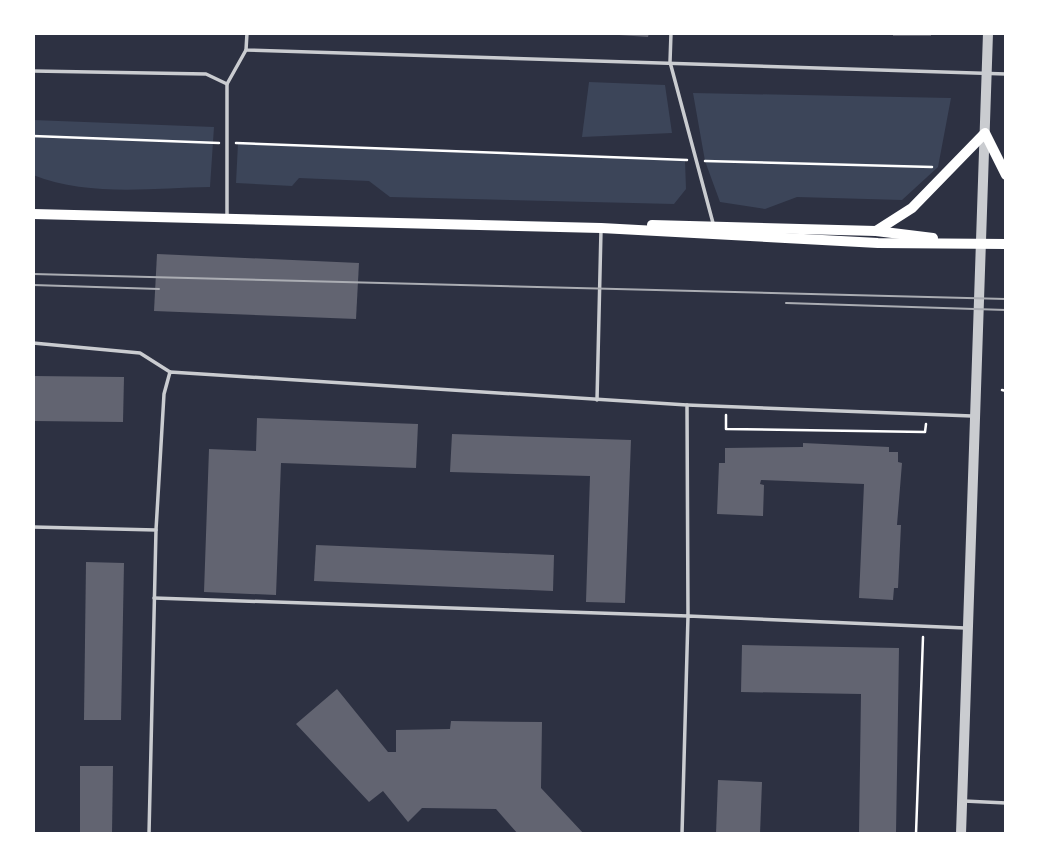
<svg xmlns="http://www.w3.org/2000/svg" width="1039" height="867" viewBox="0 0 1039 867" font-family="'Fira Sans Condensed',sans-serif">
<rect width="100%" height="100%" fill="#2d3142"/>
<g fill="#3c4559">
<polygon points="589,82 665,85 672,133 582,137"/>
<polygon points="693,93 951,98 938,167 902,200 797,197 765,209 720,202 705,161"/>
<path d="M33 120 214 127 210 187C152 188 88 197 33 175Z"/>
<polygon points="238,143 685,160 686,189 674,204 390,197 369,181 299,178 292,186 236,183"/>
</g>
<g fill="#626471">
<polygon points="619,33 649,33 648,37 619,35"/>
<rect x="893" y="33" width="38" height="3"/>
<polygon points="157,254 359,263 356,319 154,311"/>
<polygon points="33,376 124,377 123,422 33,421"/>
<polygon points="257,418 418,424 416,468 281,463 276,595 204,592 209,449 256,451"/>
<polygon points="452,434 631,440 625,603 586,602 590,476 450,472"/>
<polygon points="803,443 889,447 889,452 898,452 898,462 902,463 897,525 901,525 898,588 894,588 893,600 859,598 864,484 761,480 760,484 764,485 763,516 717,514 719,463 725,463 725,448 803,447"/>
<polygon points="316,545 554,555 553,591 314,581"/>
<polygon points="86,562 124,563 121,720 84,720"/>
<polygon points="742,645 899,648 896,834 859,834 861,694 741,692"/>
<polygon points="337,689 388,752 396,752 396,730 450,729 451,721 542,722 541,788 584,834 518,834 496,809 422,808 408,822 383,791 369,802 296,724"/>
<polygon points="80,766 113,766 112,834 80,834"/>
<polygon points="718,780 762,782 760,834 716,834"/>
</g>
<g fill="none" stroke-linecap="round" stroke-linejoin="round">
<g stroke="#fff" stroke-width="2.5">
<polyline points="33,136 219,143"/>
<polyline points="236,143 687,160"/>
<polyline points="705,161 932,167"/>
<polyline points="1002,390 1006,391"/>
<polyline points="726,415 726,429 925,432 926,424"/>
<polyline points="916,834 923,637"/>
</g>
<g stroke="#caccd0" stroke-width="3.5">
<polyline points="247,33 246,50 1006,74"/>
<polyline points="671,33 670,62 713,223"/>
<polyline points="33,71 206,74 227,84"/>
<polyline points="227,218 227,84 246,50"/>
<polyline points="33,343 140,353 170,372"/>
<polyline points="597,400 601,230"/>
<polyline points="687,405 972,416"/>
<polyline points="33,527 156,530 149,834"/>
<polyline points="154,598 688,616 687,405 170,372 164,394 156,530"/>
<polyline points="964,801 1006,803"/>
<polyline points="682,834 688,616 965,628"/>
</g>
<polyline stroke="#caccd0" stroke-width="10" points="961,834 988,33"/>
<g stroke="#fff" stroke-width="10">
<polyline points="33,214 601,228 878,243 1006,244"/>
<polyline points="652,225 876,231 933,238"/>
<polyline points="876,231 912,208 985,133 1006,175"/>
</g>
<g stroke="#abadb3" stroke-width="2">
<polyline points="33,274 1006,299"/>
<polyline points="33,285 159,289"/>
<polyline points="786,303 1006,310"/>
</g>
</g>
<rect width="1039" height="867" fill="none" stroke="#ffffff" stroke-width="70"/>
</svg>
